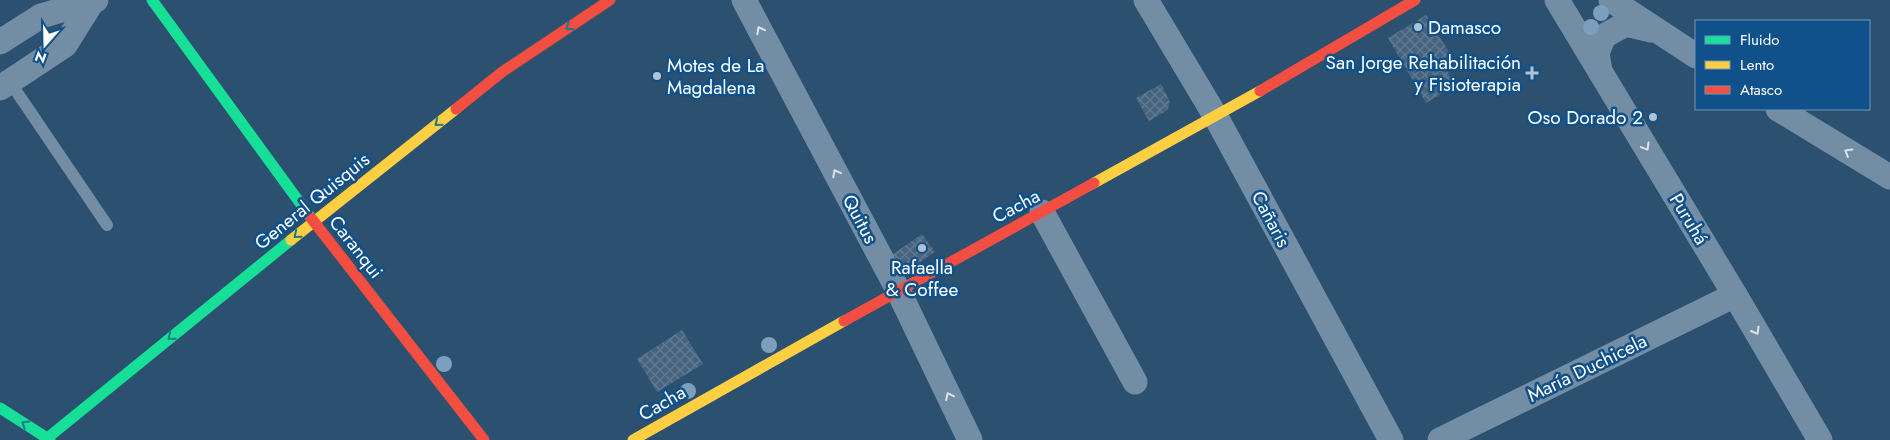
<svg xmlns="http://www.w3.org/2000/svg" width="1890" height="440" viewBox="0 0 1890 440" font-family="Jost,sans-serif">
<defs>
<pattern id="building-cross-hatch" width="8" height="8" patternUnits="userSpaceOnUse" patternTransform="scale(1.25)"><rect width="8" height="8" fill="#47647e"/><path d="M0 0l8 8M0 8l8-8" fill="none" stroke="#637b91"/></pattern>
</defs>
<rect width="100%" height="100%" fill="#2c506f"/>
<g fill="url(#building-cross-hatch)">
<polygon points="1426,15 1452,57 1442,63 1456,85 1426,103 1388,38"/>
<polygon points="1161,84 1170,102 1168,110 1149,121 1136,98"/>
<polygon points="922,234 935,252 910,269 896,267 889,257"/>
<polygon points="682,330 703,364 657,392 637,359"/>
</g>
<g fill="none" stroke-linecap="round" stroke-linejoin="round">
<polyline stroke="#738da4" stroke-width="12" points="10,82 107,225"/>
<g stroke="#738da4" stroke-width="25">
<polyline points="744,0 898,290 970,440"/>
<polyline points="1146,0 1216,117 1391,440"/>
<polyline points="1557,0 1735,295 1820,440"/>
<polyline points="1611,0 1696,56"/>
<polyline points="0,42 41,16 96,0"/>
<polyline points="1600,71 1597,53 1604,36 1626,24 1651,30"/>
<polyline points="0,88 65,45 92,2"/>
<polyline points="1778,109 1890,177"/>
<polyline points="1042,212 1135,382"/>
<polyline points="1440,440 1735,295"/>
</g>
<g stroke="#16e098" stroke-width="11">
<polyline points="152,0 311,218"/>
<polyline points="0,408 50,440"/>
<polyline points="45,440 291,240"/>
</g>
<g stroke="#ffcf43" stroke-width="11">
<polyline points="1094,183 1260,91"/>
<polyline points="291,240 456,109"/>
<polyline points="633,440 844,321"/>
</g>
<g stroke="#f24e42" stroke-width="11">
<polyline points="1260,91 1415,0"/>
<polyline points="456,109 502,72 610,0"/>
<polyline points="311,218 484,440"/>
<polyline points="844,321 1094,183"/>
</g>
</g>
<g fill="#7c9fbd">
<circle cx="1601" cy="13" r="8"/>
<circle cx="1591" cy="27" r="8"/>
<circle cx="769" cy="345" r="8"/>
<circle cx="444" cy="364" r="8"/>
<circle cx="688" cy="391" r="8"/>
</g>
<defs><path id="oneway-chevron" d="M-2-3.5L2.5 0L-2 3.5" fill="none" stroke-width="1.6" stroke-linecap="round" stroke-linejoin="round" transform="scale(1.25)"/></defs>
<g stroke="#127c8f">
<use href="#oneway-chevron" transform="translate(569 27) rotate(146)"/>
<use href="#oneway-chevron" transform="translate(438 123) rotate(141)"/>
<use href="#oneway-chevron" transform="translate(297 235) rotate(141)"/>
<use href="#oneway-chevron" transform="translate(171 337) rotate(141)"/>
<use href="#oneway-chevron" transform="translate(25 424) rotate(-148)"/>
</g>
<g stroke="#dce2e8">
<use href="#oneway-chevron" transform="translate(760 30) rotate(-118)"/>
<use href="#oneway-chevron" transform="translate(1646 147) rotate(59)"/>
<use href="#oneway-chevron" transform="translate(1848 152) rotate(-149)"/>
<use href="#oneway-chevron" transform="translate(836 173) rotate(-118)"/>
<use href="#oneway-chevron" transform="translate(1756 331) rotate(60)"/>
<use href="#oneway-chevron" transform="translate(949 396) rotate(-116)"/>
</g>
<g fill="#b5c2cd" stroke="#10518b" stroke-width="2">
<circle cx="1418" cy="27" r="5"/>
<path d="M1529.5 65.5h5v5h5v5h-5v5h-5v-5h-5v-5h5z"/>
<circle cx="657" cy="76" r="5"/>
<circle cx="1653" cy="117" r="5"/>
<circle cx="922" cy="248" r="5"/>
</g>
<g text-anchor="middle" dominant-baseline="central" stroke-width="5" stroke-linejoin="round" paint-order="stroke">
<g font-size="19" fill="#fff" stroke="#10518b" text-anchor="start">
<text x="1428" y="27">Damasco</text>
<text x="1521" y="62" text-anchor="end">San Jorge Rehabilitación<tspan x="1521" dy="22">y Fisioterapia</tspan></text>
<text x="667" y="65">Motes de La<tspan x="667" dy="22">Magdalena</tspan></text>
<text x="1643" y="117" text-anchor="end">Oso Dorado 2</text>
<text x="922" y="267" text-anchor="middle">Rafaella<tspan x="922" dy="22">&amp; Coffee</tspan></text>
</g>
<g font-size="19" fill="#fff" stroke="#10518b">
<text transform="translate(312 201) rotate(-39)">General Quisquis</text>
<text transform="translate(1016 206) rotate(-28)">Cacha</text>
<text transform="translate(860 219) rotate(62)">Quitus</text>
<text transform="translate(1271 219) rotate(62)">Cañaris</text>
<text transform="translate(1689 219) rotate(59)">Puruhá</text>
<text transform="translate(356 247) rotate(52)">Caranqui</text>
<text transform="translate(1587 368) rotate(-26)">María Duchicela</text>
<text transform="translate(662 403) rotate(-30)">Cacha</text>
</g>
</g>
<rect x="1695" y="20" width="175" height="90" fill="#10518b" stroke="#7097b9"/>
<rect x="1705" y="36" width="25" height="8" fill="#16e098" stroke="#7097b9"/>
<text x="1740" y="45" font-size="15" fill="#ffffff">Fluido</text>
<rect x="1705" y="61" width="25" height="8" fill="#ffcf43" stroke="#7097b9"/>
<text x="1740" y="70" font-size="15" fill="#ffffff">Lento</text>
<rect x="1705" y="86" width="25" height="8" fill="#f24e42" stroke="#7097b9"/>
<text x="1740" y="95" font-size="15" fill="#ffffff">Atasco</text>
<g transform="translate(45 45) rotate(200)" stroke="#10518b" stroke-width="4" paint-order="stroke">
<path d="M0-4L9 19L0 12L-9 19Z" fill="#ffffff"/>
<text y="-8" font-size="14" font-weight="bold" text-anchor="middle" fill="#ffffff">N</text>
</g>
</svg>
